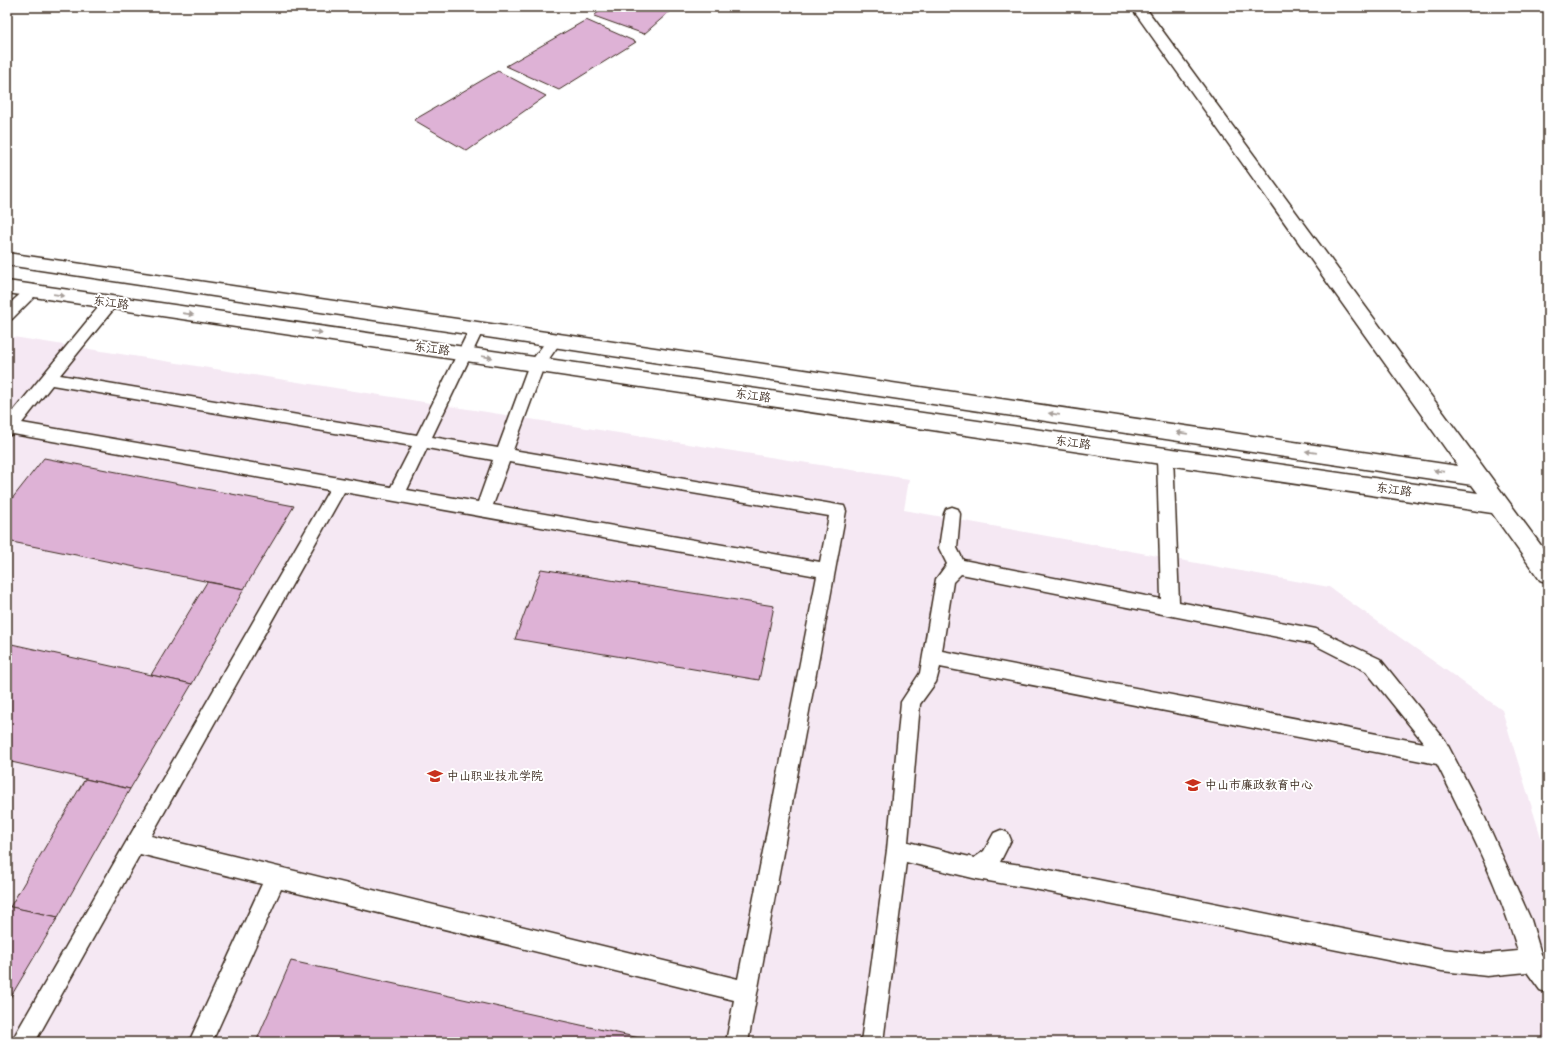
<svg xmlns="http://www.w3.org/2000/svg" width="1555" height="1049" viewBox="0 0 1555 1049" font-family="'Architects Daughter','LXGW WenKai TC',sans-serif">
<rect width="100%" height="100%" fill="#fff"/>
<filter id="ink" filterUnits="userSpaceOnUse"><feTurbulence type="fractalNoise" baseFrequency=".025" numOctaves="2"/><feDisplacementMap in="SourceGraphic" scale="8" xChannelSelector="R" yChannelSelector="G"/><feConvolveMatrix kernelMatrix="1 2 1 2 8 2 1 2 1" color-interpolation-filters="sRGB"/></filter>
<g filter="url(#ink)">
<polygon fill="#f5e8f3" points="7,336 909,479 904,510 1329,587 1502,710 1548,860 1548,1042 7,1042"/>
<g fill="#deb2d6" stroke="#3b2a1e">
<polygon points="604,7 675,7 644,34 594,16"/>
<polygon points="586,20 636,42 559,90 506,66"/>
<polygon points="498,71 546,96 467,151 414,120"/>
<polygon points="44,458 294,506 244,589 7,541 7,505"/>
<polygon points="541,569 774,606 759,680 515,639"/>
<polygon points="207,582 244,589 192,684 151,675"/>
<polygon points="7,643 192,684 130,789 7,761"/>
<polygon points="85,779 130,789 58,917 10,907"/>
<polygon points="7,906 58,917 7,1003"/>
<polygon points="291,961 644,1039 643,1042 256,1042"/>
</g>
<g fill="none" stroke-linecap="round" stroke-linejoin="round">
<defs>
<g id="service">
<polygon points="32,286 37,288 39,291 37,294 12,319 7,320 7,306 27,288"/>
<path d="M111 297 116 298 118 302 116 306 60 375 417 435 470 328 472 324 477 323 482 324 484 328 432 437 498 448 529 364 550 336 555 335 560 336 562 340 544 366 513 450 844 506 846 511 748 1042H726L734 1000 281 889 212 1042H189L262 884 140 854 35 1042H11L329 490 13 434 7 436V419L106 298ZM52 385 412 446 391 487 22 423ZM427 448 493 460 478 502 407 490ZM509 462 829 516 820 562 493 505ZM344 492 817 576 738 979 151 836Z"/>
<path d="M1165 450 1171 452 1173 456 1179 602 1316 629 1380 659 1445 740 1481 809 1531 920 1541 954 1548 963V993L1540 990 1527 972 1487 976 1442 971 1029 888 977 879 906 862 883 1042H861L887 850 901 702 920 673 936 579 947 564 939 548 944 514 946 509 952 507 958 509 960 514 957 548 963 560 1161 599 1157 456 1159 452ZM961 574 1313 644 1366 671 1424 743 942 651 953 582ZM940 667 1437 764C1467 824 1499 886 1518 951L1487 954 1442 949 1029 866 1000 862 1011 840 1008 833 1001 830 994 833 984 851 974 858 908 842 920 704 936 682Z"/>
</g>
<polygon id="tertiary" points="1131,7 1145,7 1548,555 1548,583 1540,580 1492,513 7,293 7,281 1478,493 1472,485 7,265 7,253 1458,466"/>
</defs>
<use href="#service" stroke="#3b2a1e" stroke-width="3"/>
<use href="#tertiary" stroke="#3b2a1e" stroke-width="3"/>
<use href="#service" fill="#fff" fill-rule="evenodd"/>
<use href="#tertiary" fill="#fff" fill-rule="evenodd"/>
</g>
<defs><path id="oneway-solid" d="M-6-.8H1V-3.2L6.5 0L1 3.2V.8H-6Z"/></defs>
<g fill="#a79f9a">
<use href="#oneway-solid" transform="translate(59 295) rotate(8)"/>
<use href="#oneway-solid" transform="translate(188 314) rotate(8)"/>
<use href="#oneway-solid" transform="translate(317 332) rotate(8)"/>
<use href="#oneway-solid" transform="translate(487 357) rotate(8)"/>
<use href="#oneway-solid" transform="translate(1054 414) rotate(-172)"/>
<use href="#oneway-solid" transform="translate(1182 433) rotate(-172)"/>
<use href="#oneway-solid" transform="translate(1311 452) rotate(-172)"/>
<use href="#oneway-solid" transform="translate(1439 471) rotate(-172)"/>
</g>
</g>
<defs>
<symbol id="school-bare" viewBox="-9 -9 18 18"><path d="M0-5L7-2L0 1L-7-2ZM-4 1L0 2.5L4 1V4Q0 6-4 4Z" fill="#c8321e" stroke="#fff" stroke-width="2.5" paint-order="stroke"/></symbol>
</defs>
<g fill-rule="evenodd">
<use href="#school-bare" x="424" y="765" width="22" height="22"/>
<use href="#school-bare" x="1182" y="774" width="22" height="22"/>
</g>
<g text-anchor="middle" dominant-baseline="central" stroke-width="4" stroke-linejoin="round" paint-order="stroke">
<g font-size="12" fill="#3b2a1e" stroke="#fff">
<text transform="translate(111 303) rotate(8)">东江路</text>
<text transform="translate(432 349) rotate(8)">东江路</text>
<text transform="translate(753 396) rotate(8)">东江路</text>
<text transform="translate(1073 443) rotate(8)">东江路</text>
<text transform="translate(1394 490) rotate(8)">东江路</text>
</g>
<g font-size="12" fill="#3b2a1e" stroke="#fff" text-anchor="start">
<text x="447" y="776">中山职业技术学院</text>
<text x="1205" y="785">中山市廉政教育中心</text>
</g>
</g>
<rect width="1555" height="1049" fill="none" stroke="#fff" stroke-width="24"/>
<rect x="12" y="12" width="1531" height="1025" fill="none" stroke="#3b2a1e" stroke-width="1.5" filter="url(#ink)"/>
</svg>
